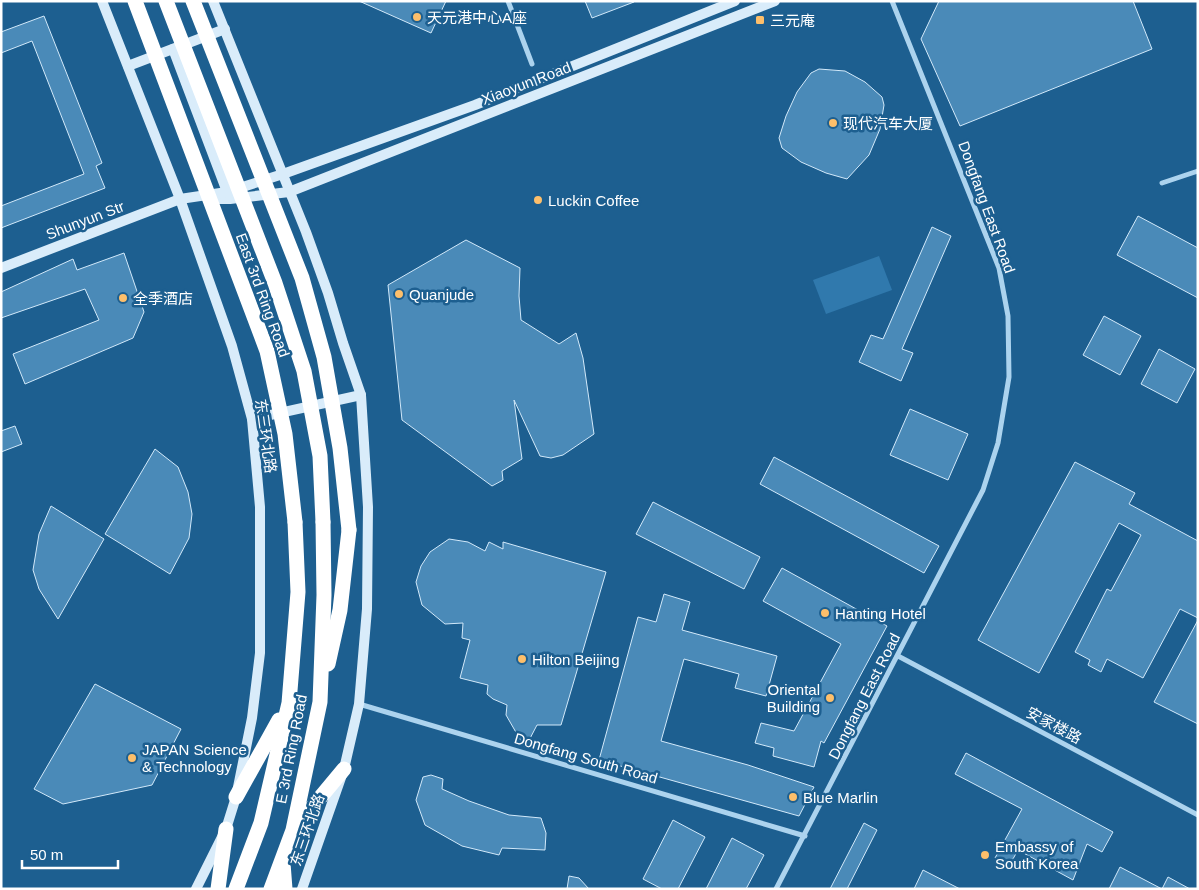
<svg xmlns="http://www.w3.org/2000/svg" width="1199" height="890" viewBox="0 0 1199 890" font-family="Helvetica,'Noto Sans SC',sans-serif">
<rect width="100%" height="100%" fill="#1d5f90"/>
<polygon fill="#3079ad" points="879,256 892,290 826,314 813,280"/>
<g fill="#4a8ab8" stroke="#d2e9fa">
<polygon points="359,1 446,1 431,33"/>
<polygon points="585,1 634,1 634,2 592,18"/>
<polygon points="939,1 1133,1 1152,49 960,126 921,39"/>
<polygon points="44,16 102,163 96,166 105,188 1,228 1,206 84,174 32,41 1,53 1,32"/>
<polygon points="819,69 845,71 865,82 882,97 884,105 880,129 869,155 847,179 826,173 801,162 782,148 779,138 786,116 797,92 811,73"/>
<polygon points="1138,216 1198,248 1198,298 1117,255"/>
<polygon points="932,227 951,236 902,349 913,353 901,381 859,362 871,335 883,339"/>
<polygon points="466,240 520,268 519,296 521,320 559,344 576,333 583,358 594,434 563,455 551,458 540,456 514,400 522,459 502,471 503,480 492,486 402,420 388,285"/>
<polygon points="124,253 144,312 133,338 25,384 13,354 99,320 85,289 1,318 1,292 73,259 77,270"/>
<polygon points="1104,316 1141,336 1120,375 1083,355"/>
<polygon points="1159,349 1195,369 1177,403 1141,384"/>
<polygon points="910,409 968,434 948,480 890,455"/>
<polygon points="15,426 22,444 1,452 1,431"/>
<polygon points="155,449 178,467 188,492 192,514 189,538 170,574 105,534"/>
<polygon points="774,457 939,546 924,573 760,484"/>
<polygon points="1075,462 1135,493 1129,504 1198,541 1198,618 1180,609 1143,678 1107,659 1101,672 1088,665 1090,660 1075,652 1107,589 1111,591 1141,535 1119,523 1039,673 978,640"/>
<polygon points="653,502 760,557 744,589 636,534"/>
<polygon points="51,506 104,539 58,619 39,589 33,570 39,534"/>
<polygon points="449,539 468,542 485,551 489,542 503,549 503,542 606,572 561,725 537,725 525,748 506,715 507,705 493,699 487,694 488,685 460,678 470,640 462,638 463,623 445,624 422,605 416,582 421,566 430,552"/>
<polygon points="782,568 887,626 824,743 821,741 814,767 773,756 774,748 755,743 761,723 794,731 841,644 763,601"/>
<polygon points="664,594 690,602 682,630 777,656 766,696 735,688 739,674 684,659 661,741 748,765 814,787 799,816 599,760 638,617 656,622"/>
<polygon points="1198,620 1198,724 1154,702"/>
<polygon points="95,684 181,729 152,785 63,804 34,789"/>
<polygon points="966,753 1113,832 1102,852 1087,844 1073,880 1018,850 1009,866 995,858 1022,809 955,774"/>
<polygon points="431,775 443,779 442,789 469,801 509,815 541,818 546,833 545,850 502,848 499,855 462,846 425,825 416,800 423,777"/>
<polygon points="673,820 705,837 678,889 662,889 643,879"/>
<polygon points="864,823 877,830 847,889 830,889"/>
<polygon points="732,838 764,855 746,889 706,889"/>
<polygon points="1120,867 1162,889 1109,889"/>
<polygon points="923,870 960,889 914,889"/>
<polygon points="569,876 579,878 589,889 567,889"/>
<polygon points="1168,877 1190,889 1162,889"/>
</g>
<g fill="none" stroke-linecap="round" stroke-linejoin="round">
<g stroke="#acd3ee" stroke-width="5">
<polyline points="508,1 532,64"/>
<polyline points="1162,183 1198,171"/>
<polyline points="898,656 1198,815"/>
<polyline points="359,704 805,836"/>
<polyline points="776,889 983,490 998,443 1009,377 1008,316 999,268 892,1"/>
</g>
<g stroke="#d9ecfa" stroke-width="10">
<polyline points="102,1 180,199 232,346 252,419 260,507 260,653 252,718 236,797 226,829 196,889"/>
<polyline points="213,1 306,232 328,293 343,343 361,395 368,507 367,609 359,704 344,769 302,889"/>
<polyline points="173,49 229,197"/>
<polyline points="128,66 225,29"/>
<polyline points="211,199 230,199 289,192 775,1"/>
<polyline points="1,268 180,199 227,192 283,174 475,105 735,1"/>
<polyline points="252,419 361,395"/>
</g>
<g stroke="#fff" stroke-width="15">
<polyline points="328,664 340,610 349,530"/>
<polyline points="236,797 279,720"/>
<polyline points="294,829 344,769"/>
<polyline points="283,863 285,889"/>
<polyline points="218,889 226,829"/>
<polyline points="236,889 261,823 289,703 298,592 295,522"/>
<polyline points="271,889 293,830 320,702 324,595 323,522"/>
</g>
<g stroke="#fff" stroke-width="15">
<polyline points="135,1 267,351 285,434 295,522"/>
<polyline points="166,1 275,283 304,371 320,456 323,522"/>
<polyline points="193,1 302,278 324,357 340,448 349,530"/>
</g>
</g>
<g fill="#fdbf6b" stroke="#1d5f90" stroke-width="2">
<circle cx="417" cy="17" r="5"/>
<rect x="755" y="15" width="10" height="10" rx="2.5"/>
<circle cx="833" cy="123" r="5"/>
<circle cx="538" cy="200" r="5"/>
<circle cx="399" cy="294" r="5"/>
<circle cx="123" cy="298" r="5"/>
<circle cx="825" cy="613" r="5"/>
<circle cx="522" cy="659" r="5"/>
<circle cx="830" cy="698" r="5"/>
<circle cx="132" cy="758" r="5"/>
<circle cx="793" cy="797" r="5"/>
<circle cx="985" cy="855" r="5"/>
</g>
<g text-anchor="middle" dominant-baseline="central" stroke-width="5" stroke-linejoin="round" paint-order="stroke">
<g font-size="15" fill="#fff" stroke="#1d5f90" text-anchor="start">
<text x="427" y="17">天元港中心A座</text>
<text x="770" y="20">三元庵</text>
<text x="843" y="123">现代汽车大厦</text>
<text x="548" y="200">Luckin Coffee</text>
<text x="409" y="294">Quanjude</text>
<text x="133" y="298">全季酒店</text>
<text x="835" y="613">Hanting Hotel</text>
<text x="532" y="659">Hilton Beijing</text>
<text x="820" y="689" text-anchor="end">Oriental<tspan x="820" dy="17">Building</tspan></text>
<text x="142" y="749">JAPAN Science<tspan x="142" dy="17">&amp; Technology</tspan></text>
<text x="803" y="797">Blue Marlin</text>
<text x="995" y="846">Embassy of<tspan x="995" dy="17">South Korea</tspan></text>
</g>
<g font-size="15" fill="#fff" stroke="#1d5f90">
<text transform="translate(526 83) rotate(-21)">Xiaoyun Road</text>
<text transform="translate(987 207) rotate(70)">Dongfang East Road</text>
<text transform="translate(85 220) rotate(-21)">Shunyun Str</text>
<text transform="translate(263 295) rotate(70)">East 3rd Ring Road</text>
<text transform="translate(266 436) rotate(82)">东三环北路</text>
<text transform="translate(864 696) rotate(-63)">Dongfang East Road</text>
<text transform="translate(1054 725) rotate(28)">安家楼路</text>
<text transform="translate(291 749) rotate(-79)">E 3rd Ring Road</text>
<text transform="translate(586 758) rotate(16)">Dongfang South Road</text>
<text transform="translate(307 830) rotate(-71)">东三环北路</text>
</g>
</g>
<rect width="1199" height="890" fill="none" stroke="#ffffff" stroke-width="5"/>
<path d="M22 860v8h96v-8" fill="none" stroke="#ffffff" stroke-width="2.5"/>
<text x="30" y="860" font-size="15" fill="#ffffff" stroke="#1d5f90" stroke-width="4" paint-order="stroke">50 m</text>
</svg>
